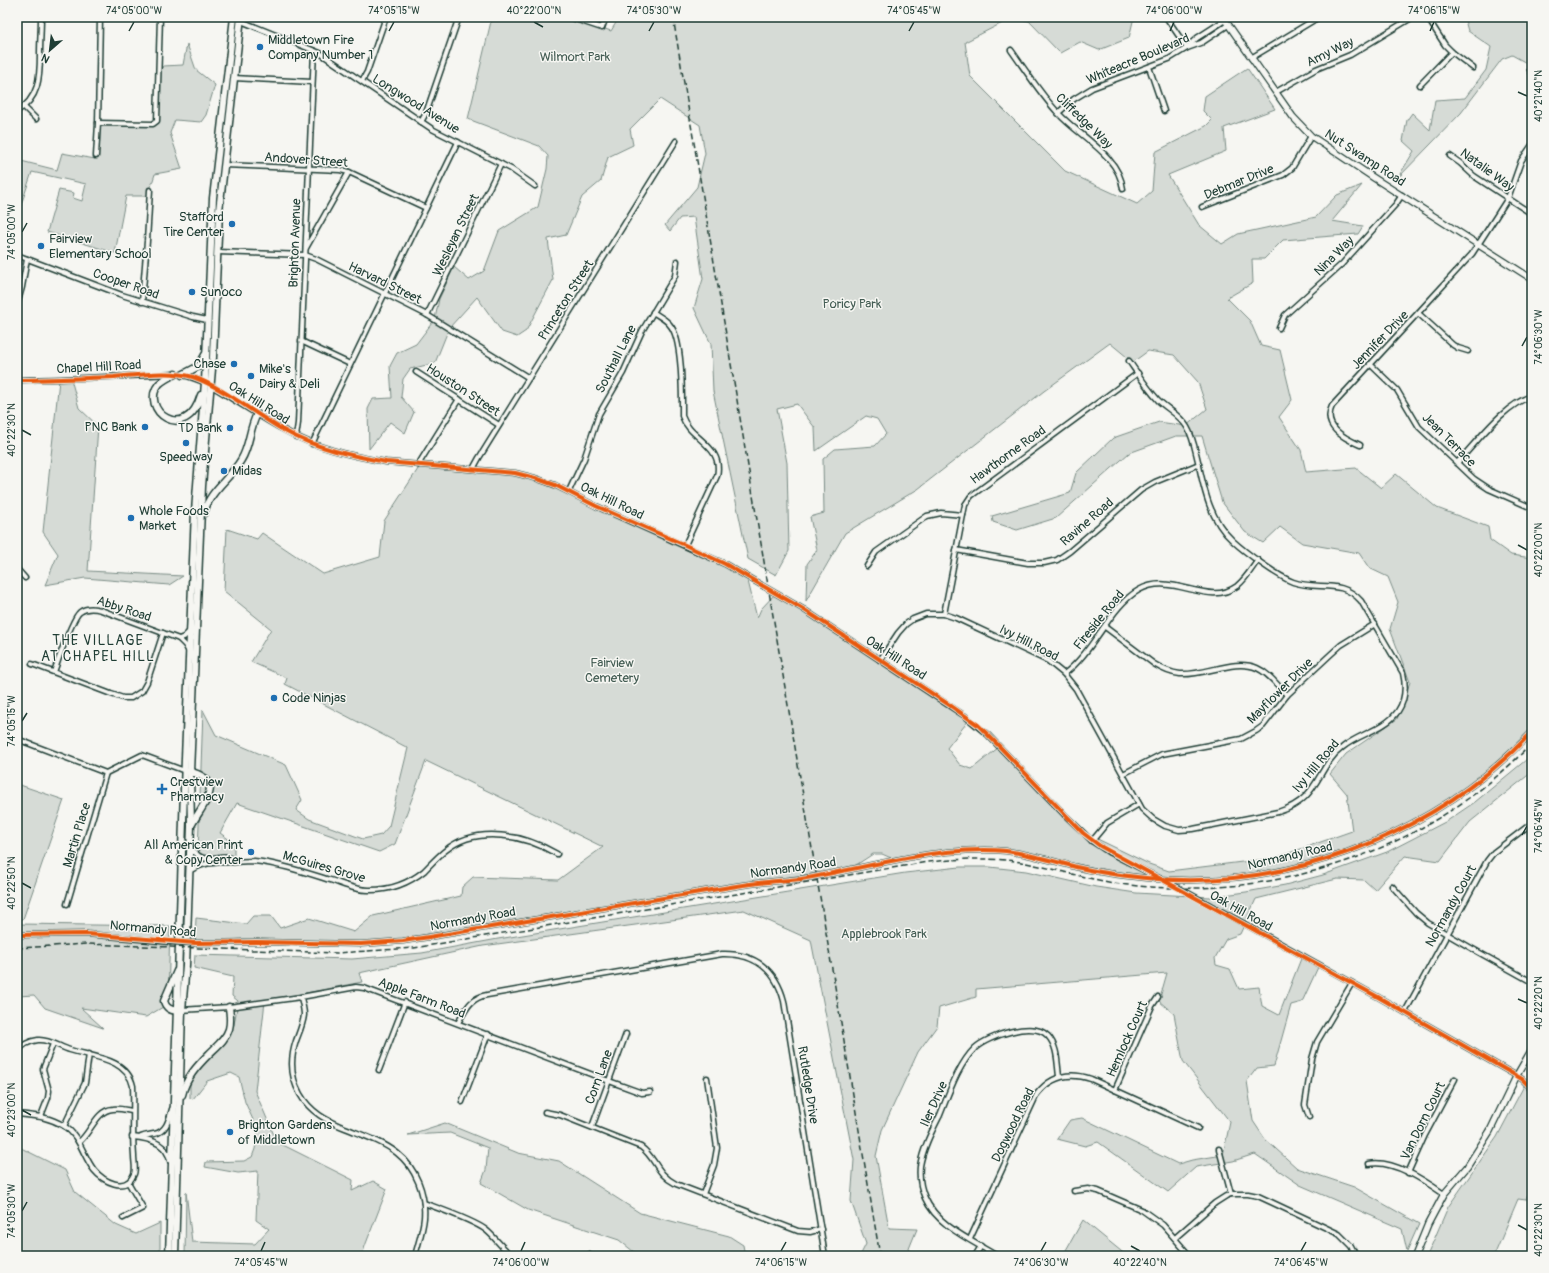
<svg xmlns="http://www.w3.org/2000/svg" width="1549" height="1273" viewBox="0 0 1549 1273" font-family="Pangolin,sans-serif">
<rect width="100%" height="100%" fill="#f6f6f2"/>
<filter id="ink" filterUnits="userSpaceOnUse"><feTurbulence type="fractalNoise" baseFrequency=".025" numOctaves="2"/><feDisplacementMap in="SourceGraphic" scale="8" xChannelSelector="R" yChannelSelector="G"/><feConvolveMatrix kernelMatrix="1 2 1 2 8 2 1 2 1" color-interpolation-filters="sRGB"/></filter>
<g filter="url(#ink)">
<g fill="#d6dbd6" stroke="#7a8c85">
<path d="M492 17H570L611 31 617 21 647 19 648 17H1134L1129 38 1099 50 1080 42 1060 53 1029 21 1012 18 965 42 970 76 1065 171 1137 204 1152 191 1155 152 1206 126 1212 120 1203 111 1205 96 1247 68 1275 109 1224 128 1226 151 1168 175 1199 225 1222 244 1238 234 1316 217 1337 195 1362 185 1332 221 1363 226 1358 234 1283 240 1264 259H1252L1253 283 1227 298 1250 321 1261 346 1280 350 1292 400 1279 417 1301 450 1306 472 1356 468 1381 488 1396 474 1437 508 1488 527 1490 540 1511 555 1532 558V728C1520 741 1508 754 1495 765 1412 836 1301 877 1191 878 1168 879 1143 875 1119 872 1086 868 1054 857 1021 852 977 845 935 850 891 858L882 854H873L856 865 833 871 729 885 399 939 360 942 243 939 214 941H195L196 918 246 924 253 916H271L280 928 309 918 354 932 373 916 461 896 462 887 473 877 558 880 603 847 426 761 395 844 379 852 237 803 220 833 234 843V861H210L198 853 203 710 216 735 286 765 302 800 296 810 309 819 363 839 381 835 389 826 408 748 285 684 287 678 251 662 271 629 224 591 227 529 257 539 262 533 323 574 380 557 384 521 420 466 525 475 747 577 757 618 761 609 776 593 969 720 947 748 960 765 972 769 999 747 1081 831 1149 864 1169 871 1275 858 1352 831 1347 794 1330 774 1346 754 1397 719 1410 682 1390 629 1398 602 1388 577 1369 568 1359 553 1302 543 1280 527 1263 543 1245 532 1222 502 1202 436H1176L1129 453 1056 518 1017 530 993 522 992 516 1070 493 1076 473 1113 438 1159 422 1186 426 1207 409 1198 382 1174 355 1148 351 1133 362 1110 343 1044 391 918 489 845 533 806 601 807 564 817 550 810 517 824 513 823 459 835 449 875 446 886 434 877 419 866 416 816 451 815 428 797 404 777 409 787 463 789 551 776 575 748 559 713 391 711 344 694 308 703 279 694 217 680 218 670 231 665 225 697 187 705 153 700 125 660 99 630 129 633 145 608 157 601 181 582 197 566 235 548 239 553 280 526 331 517 337 502 332 477 297 449 328 435 363 410 369 403 379 401 397 414 412 405 433 390 422 369 449 368 409 373 399 392 398 390 366 397 353 416 344 435 319 439 299 454 267 469 280 484 271 499 231 538 207 547 169 548 156 539 146 468 119Z"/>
<polygon points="1464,17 1532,17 1532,66 1512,55 1502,59 1461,113 1397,179 1414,151 1403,141 1407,120 1412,113 1430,130 1435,100 1465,98 1486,70 1491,47 1468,31"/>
<polygon points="187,44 196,70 215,85 206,115 201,122 175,120 170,133 182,169 155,174 148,196 126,196 115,253 47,232 59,190 74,193 73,198 82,201 86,184 32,172 17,217 17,160 57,170 62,153 95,159 99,123 153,124 158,110 159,74 163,66 183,65"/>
<polygon points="71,379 79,408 98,426 88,571 183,576 169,585 85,578 45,585 58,554 43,532 59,380"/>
<polygon points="1532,755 1532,772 1470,822 1440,861 1405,856 1375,890 1364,880 1337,879 1256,899 1240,934 1226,939 1215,958 1216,965 1230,969 1239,989 1259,987 1262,1006 1279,1015 1302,956 1319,965 1302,1002 1291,1005 1274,1066 1257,1068 1247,1081 1253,1121 1265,1139 1297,1168 1354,1187 1419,1224 1407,1251 1402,1229 1300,1185 1255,1154 1233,1161 1196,1167 1168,1192 1098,1142 1085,1146 1057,1139 1070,1120 1082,1118 1178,1164 1192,1160 1223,1155 1230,1122 1183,1061 1174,1014 1159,1001 1167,973 976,989 976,997 939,1008 937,1026 918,1052 882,1130 876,1156 889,1228 917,1229 906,1256 860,1256 866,1244 851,1201 854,1160 811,940 744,910 483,946 359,973 362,982 265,1001 255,1091 277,1142 353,1180 352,1191 373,1181 387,1189 365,1246 362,1256 185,1256 186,1192 192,1242 255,1244 269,1229 256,1220 258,1171 238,1173 205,1167 206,1162 244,1161 252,1157 255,1149 258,1131 245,1102 239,1077 231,1073 207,1081 193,1099 190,1098 190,1082 234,1025 238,1001 232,996 233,977 194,968 195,955 352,959 422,953 498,939 905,873 960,867 990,867 1026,871 1096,887 1136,893 1210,897 1246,892 1285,885 1323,875 1387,852 1447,821 1475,802"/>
<polygon points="20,785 64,800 23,919 17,919 17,798"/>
<polygon points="17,924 170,926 168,1000 163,1007 146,1017 81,1008 103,1028 45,1008 34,995 18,996 17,998"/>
<polygon points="1526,1082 1532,1090 1532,1185 1526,1200 1518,1199 1494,1256 1427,1256 1448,1207 1497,1137"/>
<polygon points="445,1123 518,1153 559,1161 640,1213 729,1236 743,1245 745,1256 639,1256 619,1240 528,1210 481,1183 486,1170 488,1148 450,1133 408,1135"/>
<polygon points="17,1146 65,1170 75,1192 116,1225 136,1234 160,1223 160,1256 17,1256"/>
<polygon points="1083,1220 1127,1256 1077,1256 1066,1250"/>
</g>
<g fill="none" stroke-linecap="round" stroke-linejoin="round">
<defs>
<g id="minor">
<polyline points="569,17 602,28 606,17"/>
<polyline points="1166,17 1187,48"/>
<polyline points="1427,17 1445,45 1452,52 1473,68"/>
<polyline points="241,21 320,53 432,129 511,169 535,186"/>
<polyline points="1187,47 1197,38 1225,20"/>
<path d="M1011 50C1026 71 1041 95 1059 114 1080 137 1119 155 1123 189"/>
<polyline points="1251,58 1319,17"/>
<polyline points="1149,67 1164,111"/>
<polyline points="1530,70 1532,73"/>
<polyline points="234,78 312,82"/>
<polyline points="362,81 367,72 386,17"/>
<polyline points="1420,85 1452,52"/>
<polyline points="1276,92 1316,69 1350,55 1413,17"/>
<polyline points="24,107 36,119"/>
<path d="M17 111C39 99 40 77 40 54 40 42 41 29 41 17"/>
<polyline points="1058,113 1074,99 1092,88 1169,59 1187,48 1201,43 1228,25"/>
<polyline points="421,122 426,113 459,17"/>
<polyline points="98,123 153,124 157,121 160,17"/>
<polyline points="96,156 98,123 100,17"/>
<polyline points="1450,156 1460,163 1474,176 1532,214"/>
<polyline points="224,165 340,170 349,172 426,208"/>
<polyline points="1202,207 1283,175 1292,168 1311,136"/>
<polyline points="306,248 349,172"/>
<polyline points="218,252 305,255 316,259 427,315 529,378"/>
<polyline points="17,255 122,295 193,317 207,320"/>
<polyline points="142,302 147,241 150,190"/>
<polyline points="17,305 22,287 27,259"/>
<path d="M653 312C658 316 666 319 670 325 683 339 682 396 682 416 690 440 724 445 717 476L685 545"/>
<polyline points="1418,313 1453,345 1458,348 1468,351"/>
<polyline points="427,315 501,164"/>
<polyline points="1279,328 1285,315 1342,264 1396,204 1402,195"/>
<polyline points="301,341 350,364"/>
<polyline points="1370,364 1397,390 1419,427 1474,479 1489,489 1532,508"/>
<polyline points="416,372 499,425"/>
<path d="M182 375C204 379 221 392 239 403 254 412 269 422 284 430 315 448 352 456 386 462L515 473 535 478 555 485 596 506 725 564 803 609 965 716 988 735 1065 815 1092 841 1110 853 1179 888 1378 997 1522 1079 1532 1089"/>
<polyline points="17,380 60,379 173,374"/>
<polyline points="17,383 17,399"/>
<polyline points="296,437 298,423 314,51"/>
<polyline points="312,444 458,142"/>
<path d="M1360 445C1344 438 1322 427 1332 406L1418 313 1472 254 1508 198 1521 161 1532 145"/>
<path d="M1457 463C1477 442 1504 404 1532 396"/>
<polyline points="418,465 459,399"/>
<polyline points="473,469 479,458 676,141"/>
<polyline points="569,491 584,459 599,414 623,373 642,331 675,276 677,261"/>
<polyline points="956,550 1028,563 1044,563 1057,560 1070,551 1141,490 1155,482 1199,464"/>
<polyline points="867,566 876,552 927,516 941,513 963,515"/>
<polyline points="17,569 25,578"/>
<polyline points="944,614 963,515 965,505 971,496 1138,373"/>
<path d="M1105 627 1154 664C1162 669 1171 673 1180 674 1205 676 1234 658 1257 668 1269 673 1278 686 1287 695"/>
<polyline points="179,639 184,637 190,631"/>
<path d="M880 660 898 633 906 624 913 619 926 614H944L956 618 1048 661 1064 674 1076 689 1142 809 1153 819 1165 826 1179 830 1193 829 1278 812C1321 799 1315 768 1343 747 1360 733 1385 730 1398 711 1406 699 1406 686 1403 673L1361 601C1341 578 1318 591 1293 582 1277 576 1245 552 1233 541 1210 520 1204 490 1198 461 1195 449 1193 437 1187 427 1180 415 1167 409 1158 400 1147 388 1138 374 1129 361"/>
<polyline points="32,664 111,694 123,698 131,698 142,691 147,682 163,633"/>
<path d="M54 672C58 661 72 618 80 612 87 607 94 608 101 610L179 639 185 645 189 652"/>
<path d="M1064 674C1094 652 1110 606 1139 590 1174 571 1207 608 1237 586 1246 579 1252 568 1258 560"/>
<polyline points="17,739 106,773 142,755 185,771"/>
<polyline points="1123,774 1162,754 1241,739 1256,731 1263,726 1287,695 1331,654 1341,645 1375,624"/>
<polyline points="1092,841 1107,823 1139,804"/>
<path d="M190 846C193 850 196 855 201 857 212 863 225 850 234 862"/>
<path d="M189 871C204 862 212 863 229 862 237 862 246 861 254 861 280 864 304 872 330 880 343 884 357 891 371 890 390 890 409 883 424 871 431 864 438 856 446 850 477 825 525 835 557 854"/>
<polyline points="1392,886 1416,913 1428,923 1471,948 1532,982"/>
<polyline points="67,904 106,773"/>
<polyline points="17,935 87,934 170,942"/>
<path d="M195 943 256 942 361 944 403 941C516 924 629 903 743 885 762 882 782 881 801 879 850 871 898 857 947 852 967 850 987 849 1006 851 1030 854 1053 861 1076 867 1093 871 1111 874 1128 876 1276 896 1430 840 1532 732"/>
<path d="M301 997C302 1003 304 1009 304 1015 303 1024 299 1033 296 1041 290 1059 291 1078 300 1094 310 1112 327 1121 345 1128 362 1135 382 1141 397 1153 416 1168 426 1194 424 1218 423 1230 418 1244 415 1256"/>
<polyline points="181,1010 229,1007 301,997 356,987 364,988 609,1081 642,1093 650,1092"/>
<polyline points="1405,1012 1487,861 1494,852 1532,823"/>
<path d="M458 1023C466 1009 470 998 487 995L722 954C755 953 776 970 784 1001L825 1256"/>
<path d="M17 1052C22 1045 29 1041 38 1040 49 1039 60 1047 70 1050 92 1057 127 1058 133 1086 134 1110 132 1133 134 1156 134 1162 136 1169 134 1174 126 1194 103 1181 94 1170 83 1156 80 1136 64 1126 48 1116 34 1116 17 1114"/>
<polyline points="379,1070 405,1002"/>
<polyline points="1115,1090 1152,1006 1158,997"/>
<polyline points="462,1102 488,1034"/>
<path d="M545 1112 560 1115 641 1147C657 1159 655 1173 676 1184L798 1231 810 1232 821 1229"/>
<polyline points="41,1116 48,1098 49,1091 43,1069 53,1044"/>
<polyline points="1309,1117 1305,1105 1312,1059 1317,1042 1352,983"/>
<polyline points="64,1126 85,1083 89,1054"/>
<polyline points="592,1127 626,1034"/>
<path d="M132 1137C148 1138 167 1143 170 1161"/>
<path d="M141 1137C145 1135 149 1135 154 1134 166 1132 169 1120 172 1109"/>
<path d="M79 1142C91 1133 96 1110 113 1109 119 1108 126 1110 132 1111"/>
<polyline points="1219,1149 1231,1194"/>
<path d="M1369 1164C1393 1159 1425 1181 1444 1194"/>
<polyline points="1408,1173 1425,1135 1455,1079"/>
<polyline points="1074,1191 1088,1189 1098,1191 1142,1210 1163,1225 1190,1256"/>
<polyline points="703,1194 714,1165 717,1148 707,1078"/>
<path d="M424 1203C440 1209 473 1220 486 1230 496 1238 502 1249 513 1256"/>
<polyline points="123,1218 143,1208 128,1182"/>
<polyline points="1175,1238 1215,1203 1226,1196 1231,1194 1248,1194 1258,1196 1271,1202 1339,1234 1351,1246 1356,1256"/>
<path d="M970 1239 1037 1094C1051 1076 1070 1072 1091 1079L1198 1128"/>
<polyline points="589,1256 589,1255"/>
<polyline points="975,1256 981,1246"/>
<path d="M997 1256C973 1241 937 1226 925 1198 921 1189 919 1176 920 1166 923 1148 932 1131 940 1115 949 1093 958 1065 975 1048 988 1036 1034 1020 1048 1036 1058 1047 1057 1063 1059 1076"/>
</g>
<g id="major">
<polyline points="1223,17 1293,117 1311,136 1374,178 1532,279"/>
<polyline points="1415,1256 1428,1224 1444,1194 1467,1167 1476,1153 1490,1131 1517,1075 1532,1049"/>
</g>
<g id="highway">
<path d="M175 374C169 377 163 380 159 384 138 409 186 446 201 395"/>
<polyline points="182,375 199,366 205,355"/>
<path d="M204 513C209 491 230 479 241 460 250 446 249 429 257 414"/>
<path d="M187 771C227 780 205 801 192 824"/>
<path d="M177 971 164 1001C166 1008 170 1010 177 1011"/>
<path d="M182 1095C186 1078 197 1066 209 1054 217 1046 226 1039 229 1029 231 1022 230 1014 229 1007"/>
<polyline points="169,1256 185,758 195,511 205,382 213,198 234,17"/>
<polyline points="175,1256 182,1010 186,965 191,826 190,772 202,486 213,357 219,211 241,17"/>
</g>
</defs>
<use href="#minor" stroke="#1f3d34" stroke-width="7"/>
<use href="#major" stroke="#1f3d34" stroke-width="8"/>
<use href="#highway" stroke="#1f3d34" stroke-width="9"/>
<use href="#minor" stroke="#f6f6f2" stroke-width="4"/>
<use href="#major" stroke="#f6f6f2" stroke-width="5.5"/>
<use href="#highway" stroke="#f6f6f2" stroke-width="6"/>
<g stroke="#1f3d34" stroke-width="1.5" stroke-dasharray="6 3" stroke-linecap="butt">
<polyline points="673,17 880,1256"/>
<path d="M17 948 87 944 337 953 414 948 927 862C958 859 989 857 1021 862 1057 869 1092 881 1129 885 1275 902 1430 851 1532 743"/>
</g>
<defs>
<polyline id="minor-bridge" points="170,942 195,943"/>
</defs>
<use href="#minor-bridge" stroke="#1f3d34" stroke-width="7" stroke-linecap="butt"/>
<use href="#minor-bridge" stroke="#f6f6f2" stroke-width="4"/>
<defs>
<g id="cycleway">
<path d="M17 380C50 380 82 378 114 377 138 375 171 370 193 377 224 388 256 415 285 431 315 448 352 456 386 462L515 473 535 478 555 485 596 506 685 545 725 564 803 609 951 706 978 725 1000 747 1083 833 1100 846 1378 997 1522 1079 1532 1089"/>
<path d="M17 935 87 934 195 943 256 942 361 944 403 941C516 924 629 903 743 885 762 882 782 881 801 879 850 871 898 857 947 852 967 850 987 849 1006 851 1030 854 1053 861 1076 867 1093 871 1111 874 1128 876 1276 896 1430 840 1532 732"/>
</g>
</defs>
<use href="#cycleway" stroke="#f6f6f2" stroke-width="6"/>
<use href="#cycleway" stroke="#e8590c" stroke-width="4"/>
</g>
</g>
<path fill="none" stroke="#1f3d34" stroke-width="1.5" d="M534 22 543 27M129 31 134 22M389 31 394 22M649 31 654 22M909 31 914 22M1170 31 1174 22M1430 31 1434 22M1518 92 1527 96M22 232 27 223M1522 346 1527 337M22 430 31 435M1518 545 1527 550M22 721 27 713M1522 835 1527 826M22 883 31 888M1518 999 1527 1003M22 1110 31 1115M22 1211 27 1202M1518 1225 1527 1230M1131 1246 1140 1251M261 1251 265 1242M521 1251 525 1242M781 1251 786 1242M1041 1251 1046 1242M1301 1251 1306 1242"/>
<g fill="#1f6fb2" stroke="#f6f6f2" stroke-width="1.5">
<circle cx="260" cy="47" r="4"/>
<circle cx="232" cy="224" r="4"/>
<circle cx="41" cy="246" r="4"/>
<circle cx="192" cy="292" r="4"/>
<circle cx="234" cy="364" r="4"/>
<circle cx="251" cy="376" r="4"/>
<circle cx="145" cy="427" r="4"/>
<circle cx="230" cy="428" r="4"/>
<circle cx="186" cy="443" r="4"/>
<circle cx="224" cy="471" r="4"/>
<circle cx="131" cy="518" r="4"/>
<circle cx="274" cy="698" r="4"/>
<path d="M160 783h4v4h4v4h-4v4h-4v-4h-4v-4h4z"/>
<circle cx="251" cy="852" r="4"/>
<circle cx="230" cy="1132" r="4"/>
</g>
<g text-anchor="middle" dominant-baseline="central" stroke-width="3" stroke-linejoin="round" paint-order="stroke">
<g font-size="13" fill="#1f3d34" stroke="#f6f6f2" text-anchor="start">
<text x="268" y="40">Middletown Fire<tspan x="268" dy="15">Company Number 1</tspan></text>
<text x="224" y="217" text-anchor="end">Stafford<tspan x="224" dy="15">Tire Center</tspan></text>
<text x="49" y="239">Fairview<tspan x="49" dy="15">Elementary School</tspan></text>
<text x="200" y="292">Sunoco</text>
<text x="226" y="364" text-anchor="end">Chase</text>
<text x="259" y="369">Mike's<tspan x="259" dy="15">Dairy &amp; Deli</tspan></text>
<text x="137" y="427" text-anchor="end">PNC Bank</text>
<text x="222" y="428" text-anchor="end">TD Bank</text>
<text x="186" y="457" text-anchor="middle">Speedway</text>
<text x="232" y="471">Midas</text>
<text x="139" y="511">Whole Foods<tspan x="139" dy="15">Market</tspan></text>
<text x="282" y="698">Code Ninjas</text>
<text x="170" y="782">Crestview<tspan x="170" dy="15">Pharmacy</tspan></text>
<text x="243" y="845" text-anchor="end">All American Print<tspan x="243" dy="15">&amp; Copy Center</tspan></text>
<text x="238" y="1125">Brighton Gardens<tspan x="238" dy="15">of Middletown</tspan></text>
</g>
<g font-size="13" fill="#1f3d34" stroke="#f6f6f2">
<text transform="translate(1330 52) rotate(-26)">Amy Way</text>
<text transform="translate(1138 59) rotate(-23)">Whiteacre Boulevard</text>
<text transform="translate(416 104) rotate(32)">Longwood Avenue</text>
<text transform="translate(1084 121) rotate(44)">Cliffedge Way</text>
<text transform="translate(1365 158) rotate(33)">Nut Swamp Road</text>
<text transform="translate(306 160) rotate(4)">Andover Street</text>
<text transform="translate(1487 170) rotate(36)">Natalie Way</text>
<text transform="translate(1239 182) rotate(-22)">Debmar Drive</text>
<text transform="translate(456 235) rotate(-64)">Wesleyan Street</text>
<text transform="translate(295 243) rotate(-88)">Brighton Avenue</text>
<text transform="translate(1334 256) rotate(-45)">Nina Way</text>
<text transform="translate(385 283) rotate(26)">Harvard Street</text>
<text transform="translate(126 284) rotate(19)">Cooper Road</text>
<text transform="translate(566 300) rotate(-58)">Princeton Street</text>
<text transform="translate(1380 340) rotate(-46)">Jennifer Drive</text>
<text transform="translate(616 359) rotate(-63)">Southall Lane</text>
<text transform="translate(99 367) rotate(-3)">Chapel Hill Road</text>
<text transform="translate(463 390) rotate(33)">Houston Street</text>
<text transform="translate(259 403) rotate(32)">Oak Hill Road</text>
<text transform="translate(1449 440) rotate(45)">Jean Terrace</text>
<text transform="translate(1008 455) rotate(-36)">Hawthorne Road</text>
<text transform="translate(612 501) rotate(26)">Oak Hill Road</text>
<text transform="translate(1087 522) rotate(-41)">Ravine Road</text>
<text transform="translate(124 609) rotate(18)">Abby Road</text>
<text transform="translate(1099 620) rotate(-51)">Fireside Road</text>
<text transform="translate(1029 643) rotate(27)">Ivy Hill Road</text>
<text transform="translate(896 658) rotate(33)">Oak Hill Road</text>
<text transform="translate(1280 691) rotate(-45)">Mayflower Drive</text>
<text transform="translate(1316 766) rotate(-50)">Ivy Hill Road</text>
<text transform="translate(77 835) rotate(-73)">Martin Place</text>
<text transform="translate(1290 856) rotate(-13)">Normandy Road</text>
<text transform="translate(324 867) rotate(16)">McGuires Grove</text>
<text transform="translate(793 868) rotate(-8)">Normandy Road</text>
<text transform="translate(1451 906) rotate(-61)">Normandy Court</text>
<text transform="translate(1241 911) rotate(29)">Oak Hill Road</text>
<text transform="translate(473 919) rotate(-10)">Normandy Road</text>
<text transform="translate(153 929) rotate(5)">Normandy Road</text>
<text transform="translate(422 998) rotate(21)">Apple Farm Road</text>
<text transform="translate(1127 1039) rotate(-66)">Hemlock Court</text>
<text transform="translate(599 1077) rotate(-70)">Corn Lane</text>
<text transform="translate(808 1085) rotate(81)">Rutledge Drive</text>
<text transform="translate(934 1104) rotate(-66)">Iler Drive</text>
<text transform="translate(1423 1121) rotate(-64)">Van Dorn Court</text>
<text transform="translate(1013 1125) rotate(-64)">Dogwood Road</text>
</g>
<g font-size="13" fill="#445d54" stroke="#f6f6f2">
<text x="575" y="57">Wilmort Park</text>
<text x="852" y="304">Poricy Park</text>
<text x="612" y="663">Fairview<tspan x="612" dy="15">Cemetery</tspan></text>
<text x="884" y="934">Applebrook Park</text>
</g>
<g font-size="14" letter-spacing="1" fill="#1f3d34" stroke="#f6f6f2">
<text x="98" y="640">THE VILLAGE<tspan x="98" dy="16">AT CHAPEL HILL</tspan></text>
</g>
</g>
<rect width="1549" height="1273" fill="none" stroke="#f6f6f2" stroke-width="44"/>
<g transform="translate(50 50) rotate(208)" stroke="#f6f6f2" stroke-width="3" paint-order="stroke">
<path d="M0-3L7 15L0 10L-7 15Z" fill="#1f3d34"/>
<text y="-6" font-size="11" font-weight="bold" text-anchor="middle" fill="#1f3d34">N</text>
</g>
<rect x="22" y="22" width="1505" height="1229" fill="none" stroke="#1f3d34" stroke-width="1.5"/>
<g font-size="10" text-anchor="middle" fill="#1f3d34">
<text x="134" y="14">74°05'00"W</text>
<text x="394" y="14">74°05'15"W</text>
<text x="534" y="14">40°22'00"N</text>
<text x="654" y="14">74°05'30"W</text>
<text x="914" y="14">74°05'45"W</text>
<text x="1174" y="14">74°06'00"W</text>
<text x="1434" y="14">74°06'15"W</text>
<text transform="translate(1538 96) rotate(-90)" y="4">40°21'40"N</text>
<text transform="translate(11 232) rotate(-90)" y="4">74°05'00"W</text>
<text transform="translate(1538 337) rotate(-90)" y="4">74°06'30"W</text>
<text transform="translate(11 430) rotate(-90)" y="4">40°22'30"N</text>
<text transform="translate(1538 550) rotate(-90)" y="4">40°22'00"N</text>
<text transform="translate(11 721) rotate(-90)" y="4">74°05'15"W</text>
<text transform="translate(1538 826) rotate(-90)" y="4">74°06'45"W</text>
<text transform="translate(11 883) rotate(-90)" y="4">40°22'50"N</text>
<text transform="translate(1538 1003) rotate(-90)" y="4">40°22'20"N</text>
<text transform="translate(11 1110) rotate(-90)" y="4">40°23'00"N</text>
<text transform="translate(11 1211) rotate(-90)" y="4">74°05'30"W</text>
<text transform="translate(1538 1230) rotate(-90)" y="4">40°22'30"N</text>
<text x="261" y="1266">74°05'45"W</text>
<text x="521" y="1266">74°06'00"W</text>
<text x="781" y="1266">74°06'15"W</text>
<text x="1041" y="1266">74°06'30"W</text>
<text x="1140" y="1266">40°22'40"N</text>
<text x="1301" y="1266">74°06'45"W</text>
</g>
</svg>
